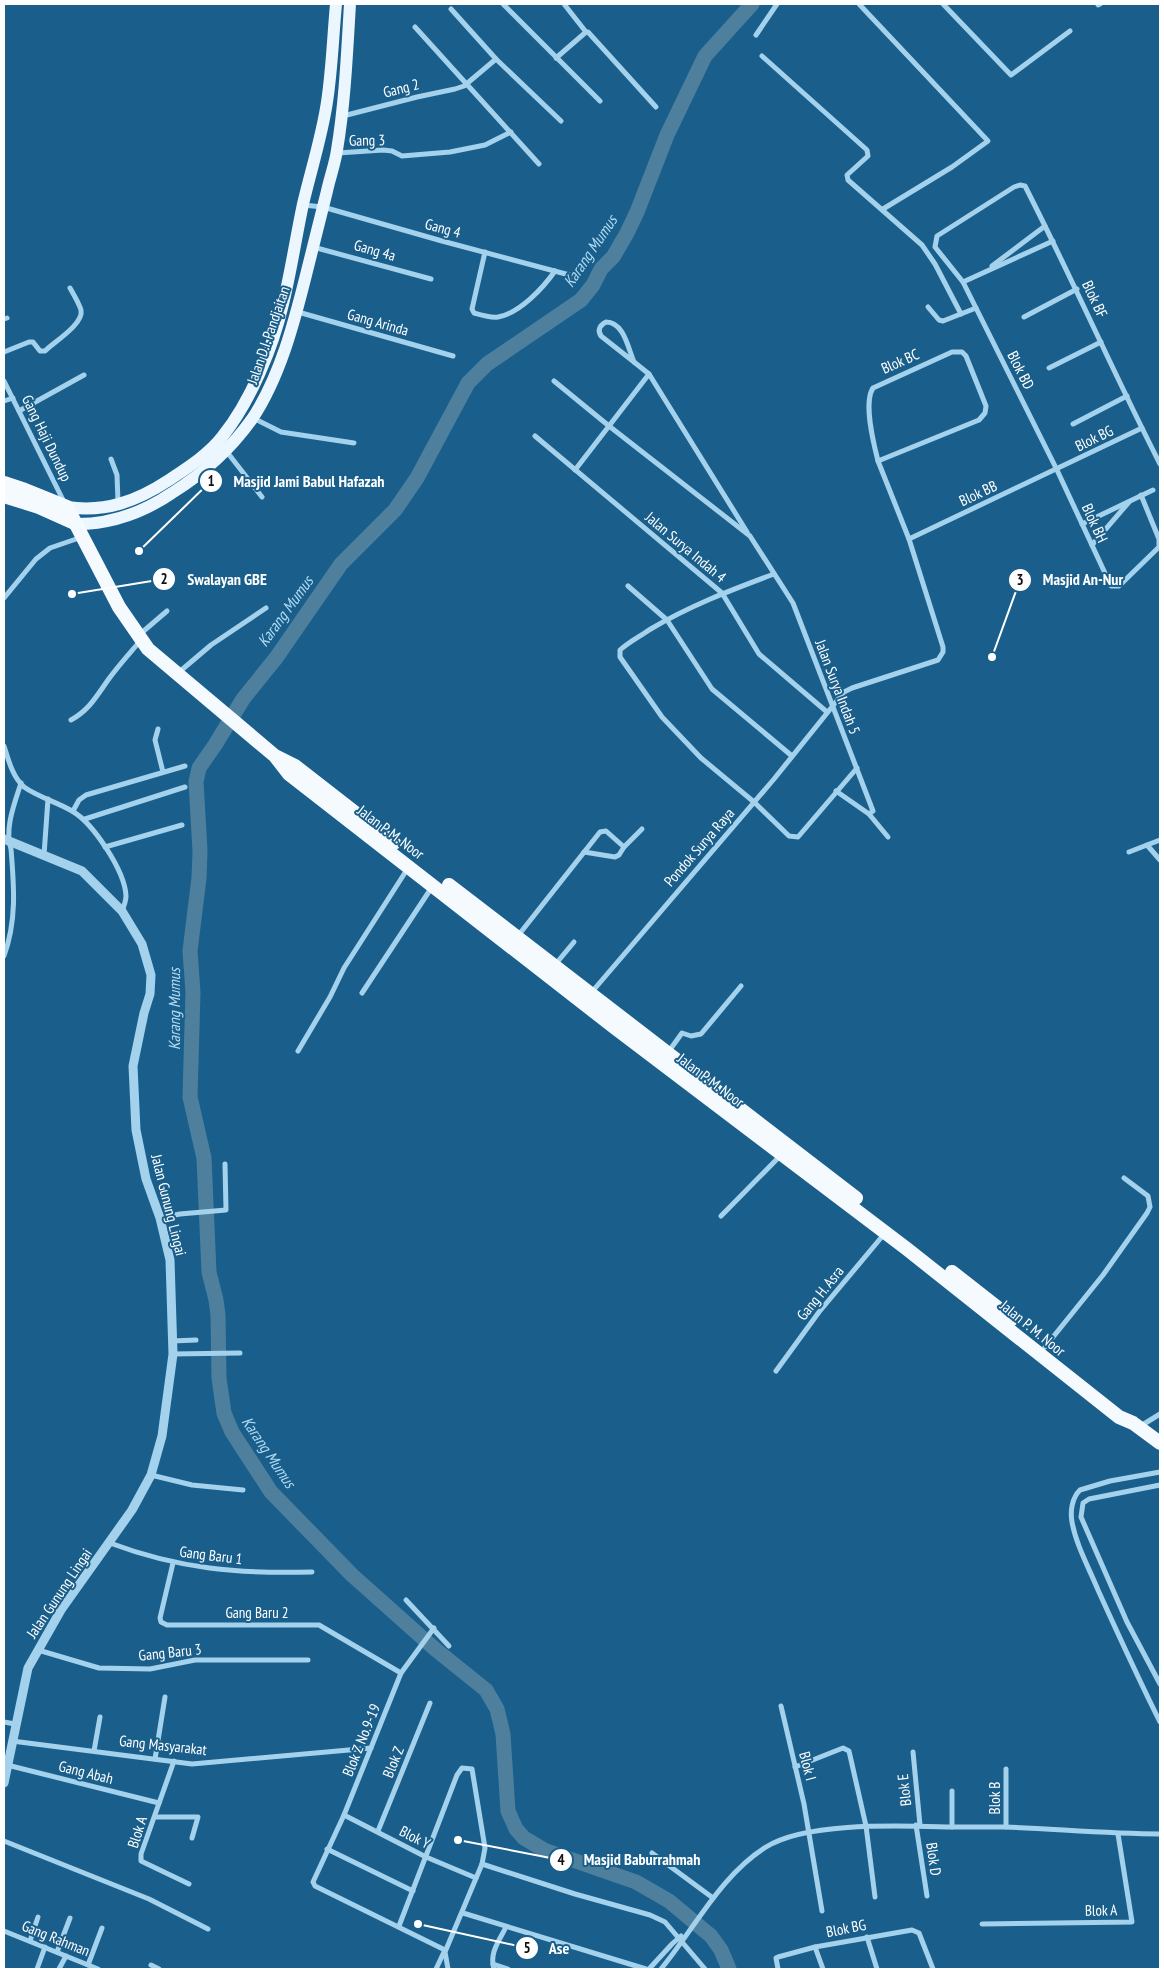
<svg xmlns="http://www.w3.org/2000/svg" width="1164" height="1973" viewBox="0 0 1164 1973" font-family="'PT Sans Narrow',sans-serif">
<rect width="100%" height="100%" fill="#1a5f8b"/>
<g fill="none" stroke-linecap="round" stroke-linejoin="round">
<polyline stroke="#4e809e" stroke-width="15" points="729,1969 721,1950 711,1936 669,1901 636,1882 544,1850 524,1838 516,1829 508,1811 503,1734 497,1709 486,1690 435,1649 352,1575 271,1492 232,1432 224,1413 219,1378 218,1315 216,1300 209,1272 204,1158 190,1097 193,992 190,951 199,878 200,851 196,782 199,768 215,745 243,699 276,658 341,564 395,510 417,478 468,383 487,364 581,300 593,285 601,269 613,257 627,233 637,212 667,135 705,56 752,4"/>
<g stroke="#a4d2ed" stroke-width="5">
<polyline points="503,4 600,101"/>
<polyline points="564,4 586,32"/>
<polyline points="859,4 988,141 952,167 883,209"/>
<polyline points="943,4 1011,75 1070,31"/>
<polyline points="1098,5 1100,4"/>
<polyline points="451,9 496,59 561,121"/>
<polyline points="415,27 539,164"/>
<polyline points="756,35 777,4"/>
<polyline points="762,56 867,150 868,156 847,175 848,180 922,245 935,264 961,314"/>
<polyline points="556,58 586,32 588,32 656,107"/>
<polyline points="343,116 417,97 455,89 464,86 496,59"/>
<polyline points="338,153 383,150 392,151 402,156 450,152 485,145 511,132"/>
<polyline points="303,205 323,207 442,241 577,277"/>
<polyline points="313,247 431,279"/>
<path d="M485 252 472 309 474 313C481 315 490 318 498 317 520 313 543 288 555 271"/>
<polyline points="992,266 1045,226"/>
<polyline points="963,282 1053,241"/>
<polyline points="928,307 939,320 943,321 976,308"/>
<polyline points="298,312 453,356"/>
<polyline points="1024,317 1077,289"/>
<polyline points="4,319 7,318"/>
<path d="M606 322C624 322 628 348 634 362L601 336C597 330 600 325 606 322Z"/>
<path d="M4 352 29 342H33L40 351H45C54 342 84 324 81 310 79 303 74 295 70 288"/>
<path d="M952 352H962L966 356 986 406 985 413 979 420 878 461C874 445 863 403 873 388Z"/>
<polyline points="634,362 649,374"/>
<polyline points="1049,368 1101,342"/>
<polyline points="4,381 64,502"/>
<polyline points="554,381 609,426 649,374 747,532"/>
<polyline points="4,401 13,398"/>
<polyline points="19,411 84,375"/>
<polyline points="253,418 281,432 354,443"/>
<polyline points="1073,424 1127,396"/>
<polyline points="535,436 722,593 759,654 827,712"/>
<polyline points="227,452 262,497"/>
<polyline points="111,459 117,475 118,502"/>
<polyline points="575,470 609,426 750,536 793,603 873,811 869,814 836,791"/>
<path d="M1141 495 1159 539V547L1119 586H1111L1057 470 963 282 935 247 937 236 1014 187 1020 185 1025 186C1072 278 1113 372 1160 464"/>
<polyline points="1082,524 1153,490"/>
<polyline points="909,539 1142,428"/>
<polyline points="1092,545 1129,502"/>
<path d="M774 574C731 590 689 606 649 630 639 637 629 642 620 650V657L662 717 701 758 754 802 789 836 798 837 857 768"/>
<polyline points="628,586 667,620 712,689 792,756"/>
<polyline points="4,598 36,559 50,548 82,537"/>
<polyline points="139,635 167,611"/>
<polyline points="178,673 211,645 266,608"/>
<path d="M71 720C89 710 96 697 108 680 118 666 130 653 141 640"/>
<polyline points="158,729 155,740 163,772"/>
<path d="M4 746C8 759 13 778 24 787 38 797 57 802 72 811 93 823 125 871 126 896 126 901 124 906 122 911"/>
<polyline points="73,811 79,800 86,795 185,766"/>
<polyline points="869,814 888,837"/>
<polyline points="85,819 185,787"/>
<polyline points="1160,840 1147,845 1160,860"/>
<polyline points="105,847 182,825"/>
<polyline points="584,852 615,857 619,855 624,847"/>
<polyline points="1129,852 1147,845"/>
<polyline points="44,855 48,799"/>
<polyline points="517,937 600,832 606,831 624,847 642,829"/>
<path d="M4 956C17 920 14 886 11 849 4 829 15 802 21 783"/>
<polyline points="554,966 574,942"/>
<polyline points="362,993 432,887"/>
<polyline points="591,993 774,779 844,692 852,688 938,660 943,652 943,647 909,539 878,461"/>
<polyline points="298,1051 330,997 344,968 408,868"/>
<polyline points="669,1051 682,1033 691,1036 701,1034 741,986"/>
<polyline points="721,1216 781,1155"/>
<polyline points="160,1218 180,1214 226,1210 225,1164"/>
<polyline points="172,1341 196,1340"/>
<polyline points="1045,1347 1103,1275 1147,1213 1150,1207 1148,1196 1124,1178"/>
<polyline points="173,1354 240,1353"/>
<polyline points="776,1371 819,1312 885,1233"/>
<polyline points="1139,1427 1160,1414"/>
<path d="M1160 1472 1110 1481 1080 1490C1072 1498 1070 1511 1072 1522 1076 1545 1089 1568 1098 1590 1118 1634 1138 1678 1160 1722"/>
<polyline points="151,1475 192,1485 243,1490"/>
<polyline points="1160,1485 1089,1499 1083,1503 1081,1517 1127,1622 1160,1684"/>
<path d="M110 1543C179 1569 239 1574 312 1572"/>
<polyline points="173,1563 160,1618 161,1622 167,1625 319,1625 401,1673"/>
<polyline points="406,1600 449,1646"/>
<polyline points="434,1628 401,1673 344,1815 313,1882 315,1886 445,1950"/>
<polyline points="38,1650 99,1668 150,1669 195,1660 308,1660"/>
<polyline points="781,1706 804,1804 822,1911"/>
<polyline points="4,1722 15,1724"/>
<polyline points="12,1741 192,1764 371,1748"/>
<polyline points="94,1751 100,1717"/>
<polyline points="913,1752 920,1825"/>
<polyline points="155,1759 165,1697"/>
<polyline points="174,1761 141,1854 141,1861 189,1884"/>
<polyline points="7,1765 159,1803"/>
<polyline points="795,1767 843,1748 849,1751 866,1826 875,1897"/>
<polyline points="952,1791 952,1827"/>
<polyline points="344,1815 426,1857 476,1878"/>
<polyline points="155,1817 198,1817 192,1838"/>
<polyline points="916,1825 927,1896"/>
<polyline points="1006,1827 1006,1769"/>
<polyline points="378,1831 430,1703"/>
<polyline points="4,1841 149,1899 208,1929"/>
<polyline points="327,1849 413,1891"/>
<polyline points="652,1853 713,1898"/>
<polyline points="482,1864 575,1894 650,1915 665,1922 705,1969"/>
<polyline points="463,1913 646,1969"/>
<polyline points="982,1924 1132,1922 1118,1834"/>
<polyline points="399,1926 457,1775 462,1768 472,1769 485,1848 482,1864 445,1952 448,1969"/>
<polyline points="4,1931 98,1969"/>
<polyline points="867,1937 877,1969"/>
<polyline points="30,1941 38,1917"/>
<polyline points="815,1947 823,1969"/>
<polyline points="57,1952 70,1918"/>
<polyline points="493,1964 508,1969"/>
<polyline points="88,1965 102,1928"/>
<polyline points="151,1965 159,1969"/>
<polyline points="37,1969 45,1947"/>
<polyline points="59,1969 66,1956"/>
<polyline points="436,1969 444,1952"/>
<path d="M494 1969C489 1953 499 1941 506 1927"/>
<polyline points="649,1969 672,1944 681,1936"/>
<path d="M661 1969C695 1928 720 1876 766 1847 807 1821 904 1826 952 1827 970 1827 988 1827 1005 1827 1057 1829 1108 1834 1160 1834"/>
<polyline points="778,1969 776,1958 778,1957 815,1947 912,1930 919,1933 933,1969"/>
</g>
<polyline stroke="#a4d2ed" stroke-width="9" points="4,839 82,871 122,911 142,944 151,975 150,994 144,1013 133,1066 136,1130 146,1179 160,1218 170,1260 173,1354 162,1436 151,1475 132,1510 61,1610 28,1668 4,1783"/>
<g stroke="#ebf6ff" stroke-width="12">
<path d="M67 507C105 513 137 501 169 480 187 468 209 454 222 437 250 402 273 348 283 304 291 271 296 237 303 204 311 170 322 136 327 102 332 69 333 36 336 4"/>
<path d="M77 524C111 524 144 512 172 493 204 473 230 450 252 419 280 377 294 323 306 275 313 247 320 219 327 191 330 177 335 164 337 150 345 102 347 53 350 4"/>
</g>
<g stroke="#f5faff" stroke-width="14">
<polyline points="4,483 25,490 67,507 119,607 148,649 275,756 289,774 614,1027 907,1249 1119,1417 1133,1423 1160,1443"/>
<polyline points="4,496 39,507 77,524"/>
<polyline points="277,757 295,766 394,843"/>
<polyline points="449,885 856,1198"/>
<polyline points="952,1272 1012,1319"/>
</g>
</g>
<g text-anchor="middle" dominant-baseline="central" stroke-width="4" stroke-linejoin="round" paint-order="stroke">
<g font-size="15" fill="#fff" stroke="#1a5f8b">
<text transform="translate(401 88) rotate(-14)">Gang 2</text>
<text transform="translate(367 140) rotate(-1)">Gang 3</text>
<text transform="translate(443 228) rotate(15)">Gang 4</text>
<text transform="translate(375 250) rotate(16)">Gang 4a</text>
<text transform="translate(1095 299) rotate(65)">Blok BF</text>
<text transform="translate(378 322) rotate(16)">Gang Arinda</text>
<text transform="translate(268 335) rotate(-71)">Jalan D.I. Pandjaitan</text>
<text transform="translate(900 361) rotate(-24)">Blok BC</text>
<text transform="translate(1021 370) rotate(63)">Blok BD</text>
<text transform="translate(47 438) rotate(64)">Gang Haji Dundup</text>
<text transform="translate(1094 438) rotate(-26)">Blok BG</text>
<text transform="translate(978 493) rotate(-25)">Blok BB</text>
<text transform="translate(1095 523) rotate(65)">Blok BH</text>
<text transform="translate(686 547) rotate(40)">Jalan Surya Indah 4</text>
<text transform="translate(838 687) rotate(69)">Jalan Surya Indah 5</text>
<text transform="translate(391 832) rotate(37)">Jalan P. M. Noor</text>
<text transform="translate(699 847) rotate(-49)">Pondok Surya Raya</text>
<text transform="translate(711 1080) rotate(37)">Jalan P. M. Noor</text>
<text transform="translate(169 1205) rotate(76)">Jalan Gunung Lingai</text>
<text transform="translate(820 1293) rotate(-51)">Gang H. Asra</text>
<text transform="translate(1033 1328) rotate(39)">Jalan P. M. Noor</text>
<text transform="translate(211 1555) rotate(7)">Gang Baru 1</text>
<text transform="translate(59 1593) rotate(-56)">Jalan Gunung Lingai</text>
<text x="257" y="1612">Gang Baru 2</text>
<text transform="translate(170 1652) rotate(-6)">Gang Baru 3</text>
<text transform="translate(361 1740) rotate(-68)">Blok Z No.9-19</text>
<text transform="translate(163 1745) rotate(6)">Gang Masyarakat</text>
<text transform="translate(393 1762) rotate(-68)">Blok Z</text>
<text transform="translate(808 1766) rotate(75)">Blok I</text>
<text transform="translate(86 1772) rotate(14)">Gang Abah</text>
<text transform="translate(904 1790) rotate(-96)">Blok E</text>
<text transform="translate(994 1798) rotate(-90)">Blok B</text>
<text transform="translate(137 1832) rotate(-72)">Blok A</text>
<text transform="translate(415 1837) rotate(27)">Blok Y</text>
<text transform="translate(934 1859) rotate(82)">Blok D</text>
<text transform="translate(1101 1910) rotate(-1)">Blok A</text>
<text transform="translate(846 1928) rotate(-11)">Blok BG</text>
<text transform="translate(56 1938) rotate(22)">Gang Rahman</text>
</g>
<g font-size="16" font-style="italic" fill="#b0dbf4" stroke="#1a5f8b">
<text transform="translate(590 251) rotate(-56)">Karang Mumus</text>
<text transform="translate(285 611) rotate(-54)">Karang Mumus</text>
<text transform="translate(174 1009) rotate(-90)">Karang Mumus</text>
<text transform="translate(269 1452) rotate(56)">Karang Mumus</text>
</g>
</g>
<path fill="none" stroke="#fff" stroke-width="2" d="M139 551L211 481M72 594L164 579M992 657L1020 580M458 1840L561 1860M418 1924L527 1948"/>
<g fill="#fff" stroke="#1a5f8b" stroke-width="2">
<circle cx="139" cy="551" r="5"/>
<circle cx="72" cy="594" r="5"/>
<circle cx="992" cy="657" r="5"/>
<circle cx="458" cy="1840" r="5"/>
<circle cx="418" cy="1924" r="5"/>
<circle cx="211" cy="481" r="12"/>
<circle cx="164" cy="579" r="12"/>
<circle cx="1020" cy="580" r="12"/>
<circle cx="561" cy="1860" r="12"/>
<circle cx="527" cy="1948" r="12"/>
</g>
<g font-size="15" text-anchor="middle" font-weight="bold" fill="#111">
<text x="211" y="486">1</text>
<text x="164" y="584">2</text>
<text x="1020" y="585">3</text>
<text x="561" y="1865">4</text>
<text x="527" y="1953">5</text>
</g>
<g font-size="16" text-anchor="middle" font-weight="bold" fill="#fff" stroke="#1a5f8b" stroke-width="4" stroke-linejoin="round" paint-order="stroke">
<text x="309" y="487">Masjid Jami Babul Hafazah</text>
<text x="227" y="585">Swalayan GBE</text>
<text x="1083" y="585">Masjid An-Nur</text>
<text x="642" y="1865">Masjid Baburrahmah</text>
<text x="559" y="1954">Ase</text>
</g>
<rect width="1164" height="1973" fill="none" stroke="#ffffff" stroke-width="10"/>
</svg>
